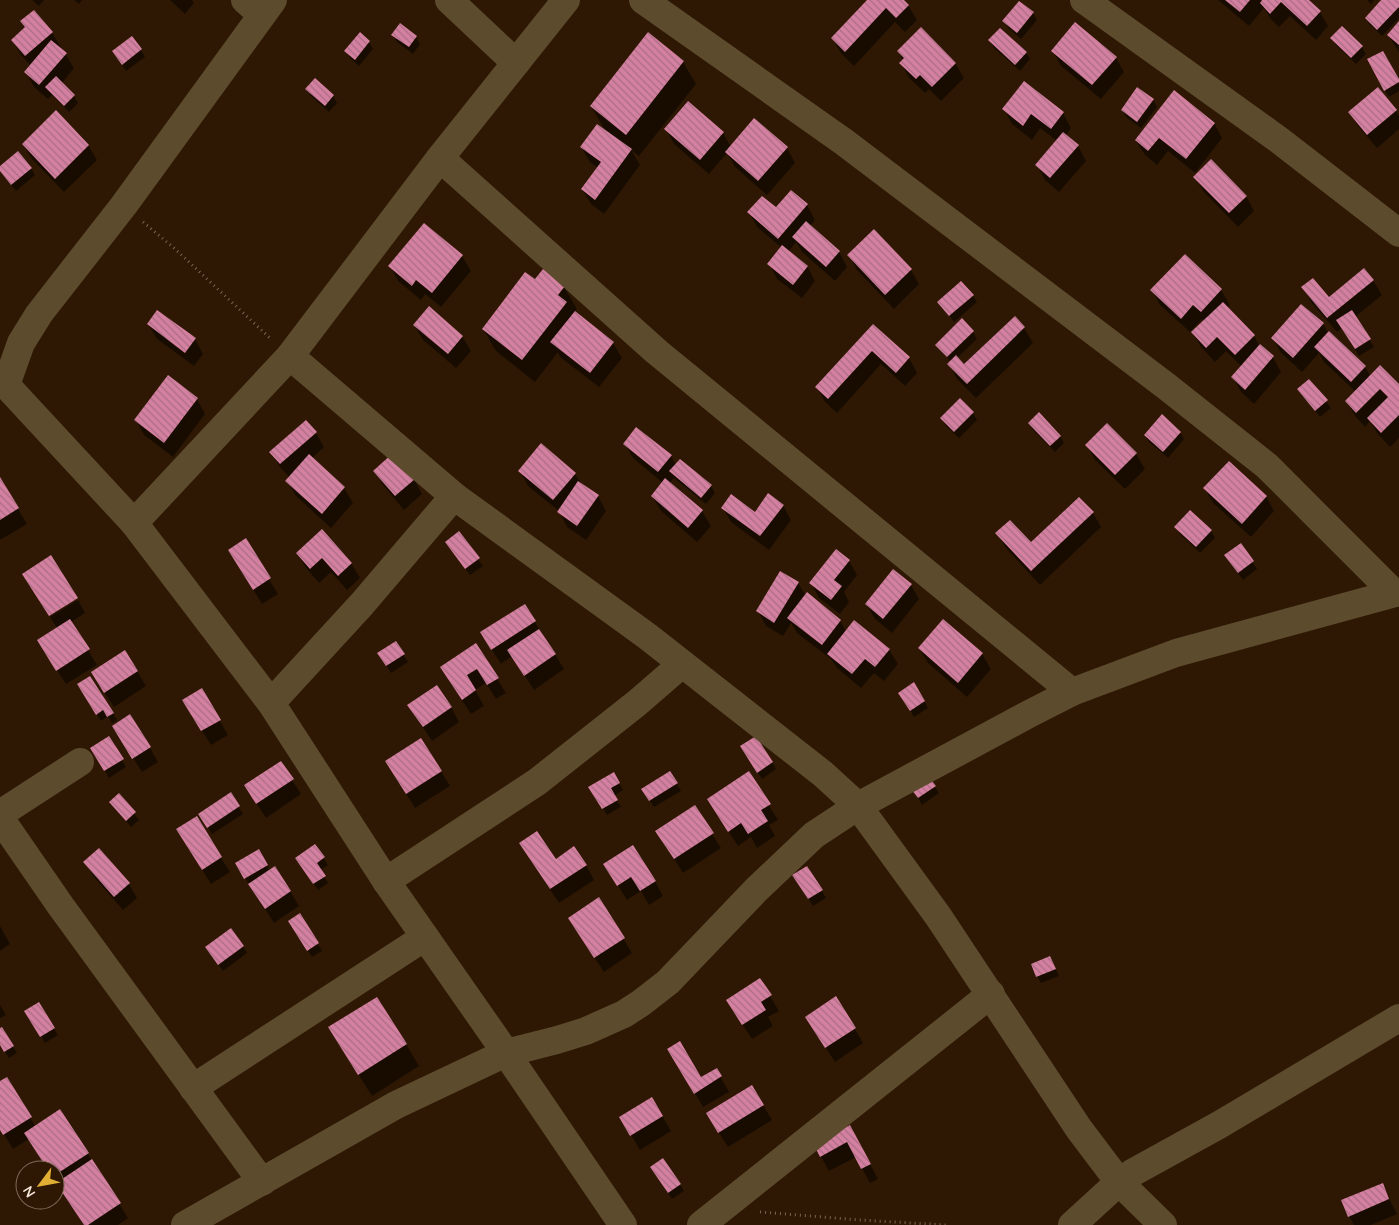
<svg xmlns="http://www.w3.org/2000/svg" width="1399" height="1225" viewBox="0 0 1399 1225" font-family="Quicksand,sans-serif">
<defs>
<pattern id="building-back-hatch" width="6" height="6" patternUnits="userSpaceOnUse" patternTransform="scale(1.25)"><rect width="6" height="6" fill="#d480a0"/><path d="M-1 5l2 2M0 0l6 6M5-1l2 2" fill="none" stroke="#ab6e84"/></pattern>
</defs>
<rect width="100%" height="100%" fill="#2e1803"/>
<g fill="#0007">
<polygon points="32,0 44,0 39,6"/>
<polygon points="74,0 82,0 79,4"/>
<polygon points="170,0 192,0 194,3 185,14"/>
<polygon points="868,0 903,0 908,5 917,20 905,32 895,22 854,66 841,53 832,38"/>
<polygon points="1218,0 1308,0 1320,12 1328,26 1316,40 1290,16 1279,27 1270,18 1264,8 1249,26"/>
<polygon points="1367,0 1374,0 1371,4"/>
<polygon points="1383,0 1399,0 1399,18 1382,36 1370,25 1366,18"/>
<polygon points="34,12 52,33 74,68 62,83 74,96 78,103 69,112 52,95 48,99 34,87 26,72 31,66 21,55 12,40 26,28"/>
<polygon points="1033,13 1037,20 1021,39 1008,28 1004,21"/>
<polygon points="1399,23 1399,52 1388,35"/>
<polygon points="400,25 416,37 420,44 413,54 397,42 393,35"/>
<polygon points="360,34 369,42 373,49 359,66 350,58 346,51"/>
<polygon points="648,34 683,62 696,84 639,156 631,150 640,165 604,214 591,204 582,189 598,168 590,162 581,147 606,132 591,106"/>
<polygon points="1332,38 1362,47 1366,54 1356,64 1336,45"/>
<polygon points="990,41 1026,52 1030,59 1020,71 994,48"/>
<polygon points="141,50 145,57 126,71 113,51"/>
<polygon points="898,51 955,63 964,78 941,101 929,89 925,93 909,78 901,63 903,61"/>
<polygon points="1053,51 1116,58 1124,72 1101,99 1061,66"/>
<polygon points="1369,60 1399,81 1399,91 1389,97"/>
<polygon points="315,80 333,96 337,103 329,112 311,96 307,89"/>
<polygon points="1153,100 1157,107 1141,128 1126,117 1122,110"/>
<polygon points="1004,109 1063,113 1071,128 1066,135 1078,146 1086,161 1059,192 1045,180 1037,165 1057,141 1040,128 1032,140 1012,124"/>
<polygon points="1396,110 1399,116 1399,129 1377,148 1358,126 1350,112"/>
<polygon points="1214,123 1222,138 1195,173 1168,151 1157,165 1145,155 1136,141"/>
<polygon points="666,129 723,133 731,147 787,148 795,163 767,195 735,167 727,153 709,174 674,144"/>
<polygon points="23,144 88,145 97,160 64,192 32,159"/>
<polygon points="0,168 31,168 35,175 16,191 3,175"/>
<polygon points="1195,177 1246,196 1254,211 1238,227 1203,191"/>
<polygon points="807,205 815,220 810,226 839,252 847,267 835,281 802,252 796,242 788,252 807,266 815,281 802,298 777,279 769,264 782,248 757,227 749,212"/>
<polygon points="424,224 462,256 471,271 441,307 425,294 421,300 398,281 390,266"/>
<polygon points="849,255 911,270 919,284 894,309 857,270"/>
<polygon points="1185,255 1221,290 1230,305 1227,308 1254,336 1259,345 1273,357 1281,372 1254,404 1241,392 1233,377 1242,367 1226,351 1215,362 1201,347 1193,333 1204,321 1202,319 1190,332 1160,305 1152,290"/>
<polygon points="1373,280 1382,295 1355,317 1374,347 1359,356 1342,328 1337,332 1311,302 1303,287 1329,299"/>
<polygon points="535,281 564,287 577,309 574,312 613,343 622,358 599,387 560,357 558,352 535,382 496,351 483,329"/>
<polygon points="973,296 977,302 954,322 939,302"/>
<polygon points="1014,318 1024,328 1033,343 976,398 957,379 949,364 951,362 937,345 973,332 977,339 957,358 964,366"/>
<polygon points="148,324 195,339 203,354 194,366 157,339"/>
<polygon points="1323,324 1328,333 1365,367 1371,377 1399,386 1399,438 1390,447 1377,433 1370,421 1365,427 1355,416 1346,401 1356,392 1324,362 1319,353 1302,372 1281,353 1273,338"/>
<polygon points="414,325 462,336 471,351 456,368 423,340"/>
<polygon points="873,325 909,358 917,373 905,386 881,364 837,413 825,402 817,387"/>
<polygon points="1309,380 1331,408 1320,417 1298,390"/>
<polygon points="197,399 205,414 173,457 144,435 136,420"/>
<polygon points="973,413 977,420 959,438 946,426 942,419"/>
<polygon points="1029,423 1060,436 1064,443 1055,452 1033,430"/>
<polygon points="1107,425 1136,454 1145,469 1125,489 1095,460 1087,445"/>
<polygon points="1180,432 1184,439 1168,458 1149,442 1145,435"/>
<polygon points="316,433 324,447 312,458 344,488 353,503 331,528 296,496 287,481 290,478 280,467 271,452"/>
<polygon points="625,444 671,456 676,465 711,486 715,493 706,504 674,478 669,483 702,511 711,526 697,542 661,511 652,496 663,483 633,458"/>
<polygon points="375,471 414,479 422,494 404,510 383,485"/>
<polygon points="520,471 575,474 583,486 598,496 606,511 586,540 567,527 559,511 528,486"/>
<polygon points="0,479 27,524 0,540"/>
<polygon points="1205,489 1266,496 1274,511 1251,537 1213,503"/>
<polygon points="783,505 791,520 769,550 731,522 723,508 755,513"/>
<polygon points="1093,513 1101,527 1040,585 1006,548 997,533 1031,544"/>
<polygon points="1176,527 1211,531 1215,538 1200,553 1180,534"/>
<polygon points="459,533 483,566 470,575 451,549"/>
<polygon points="245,540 278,594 262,604 238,565"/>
<polygon points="1240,545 1257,569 1243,580 1230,562"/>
<polygon points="297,553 351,563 360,578 347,590 331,572 319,583 306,568"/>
<polygon points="849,561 857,575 844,592 849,602 840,614 819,598 811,583"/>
<polygon points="798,583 806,596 807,594 840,621 846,631 889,650 898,664 884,681 874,673 861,688 837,668 831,659 797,633 791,623 783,636 766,626 758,611"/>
<polygon points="911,585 919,599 892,633 875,619 866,604"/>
<polygon points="78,600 85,613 71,622 97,665 66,684 47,655 57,628 50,617"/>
<polygon points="525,606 564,669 534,690 512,656 501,664 490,647"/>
<polygon points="943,620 982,654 991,669 967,697 928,663 919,648"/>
<polygon points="396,643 408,662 391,673 379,654"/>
<polygon points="476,645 506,693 496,699 486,683 475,690 484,706 471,714 450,682"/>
<polygon points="137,671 146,686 114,707 101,687"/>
<polygon points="90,678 117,720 112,723 108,716 101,721 78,685"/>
<polygon points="914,684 928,708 914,717 900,693"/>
<polygon points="202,690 228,735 211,745 192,715"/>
<polygon points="409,706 451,707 459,722 432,741"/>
<polygon points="109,738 126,767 109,778 92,748"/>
<polygon points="122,741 150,748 158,762 142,772"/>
<polygon points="745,754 772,762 776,769 762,779"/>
<polygon points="441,771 450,786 415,808 395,776"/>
<polygon points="669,772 681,791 654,807 643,789"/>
<polygon points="613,773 623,790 614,796 621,807 607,815 590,787"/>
<polygon points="749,773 778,820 769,825 775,836 757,848 751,837 738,846 717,814"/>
<polygon points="292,780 301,794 266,818 254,800"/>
<polygon points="935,787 939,793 922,805 917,796"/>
<polygon points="231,794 243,814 212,834 200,814"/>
<polygon points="119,795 139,820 131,827 111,802"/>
<polygon points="196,818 230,872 211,884 186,844"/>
<polygon points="657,831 712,834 721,848 683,873"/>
<polygon points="315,846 328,865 320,870 328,883 318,890 301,865"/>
<polygon points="258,851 270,871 290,891 299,906 274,923 236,864"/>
<polygon points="529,858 586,865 594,880 559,903"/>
<polygon points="85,862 129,884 137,898 123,910 94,877"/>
<polygon points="605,865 655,881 663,896 649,905 641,891 627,900"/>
<polygon points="794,876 822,891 826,898 813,906"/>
<polygon points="599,899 632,953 604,972 578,933"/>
<polygon points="300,915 322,951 312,957 290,921"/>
<polygon points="0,926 10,944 0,951"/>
<polygon points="243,946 247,953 223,971 211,954"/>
<polygon points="1054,965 1059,976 1041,983 1037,976"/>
<polygon points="760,980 779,1011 768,1017 773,1026 752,1039 736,1015"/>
<polygon points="38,1004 58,1035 45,1043 26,1011"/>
<polygon points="0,1005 6,1015 0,1018"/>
<polygon points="2,1029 17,1053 9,1058 0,1044 0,1030"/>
<polygon points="855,1029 863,1043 835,1062 815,1032"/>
<polygon points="406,1044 419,1066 372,1096 343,1050"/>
<polygon points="669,1049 701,1078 716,1069 729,1092 703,1107"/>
<polygon points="6,1079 36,1127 88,1154 128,1218 118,1225 84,1225 55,1180 55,1170 48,1170 29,1139 13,1149 0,1128 0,1083"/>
<polygon points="652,1098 671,1131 640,1150 620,1117"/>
<polygon points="763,1105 772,1120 728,1147 716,1128"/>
<polygon points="850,1127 878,1179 870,1183 856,1157 829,1171 815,1146"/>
<polygon points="656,1174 680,1184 684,1191 672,1199"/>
<polygon points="1382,1185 1397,1214 1371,1225 1354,1225 1349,1216"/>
</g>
<g fill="url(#building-back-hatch)">
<polygon points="867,0 904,0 909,5 896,18 886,8 845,52 831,38"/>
<polygon points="1225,0 1250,0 1240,12"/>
<polygon points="1262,0 1309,0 1321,11 1307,26 1281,2 1270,14 1260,3"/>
<polygon points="1381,0 1399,0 1399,7 1377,30 1365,18"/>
<polygon points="1019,1 1034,12 1017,33 1002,21"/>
<polygon points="34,10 53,32 25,56 11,40 25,27 20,21"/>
<polygon points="1399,21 1399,45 1387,35"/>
<polygon points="1075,22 1117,57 1092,85 1051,51"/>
<polygon points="400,23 417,36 409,47 391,35"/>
<polygon points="1342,26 1363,46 1351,58 1330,38"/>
<polygon points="921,27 956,63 932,87 920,75 916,79 899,63 904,58 897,51"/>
<polygon points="1000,28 1027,52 1015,65 988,40"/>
<polygon points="360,32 370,41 355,60 344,51"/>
<polygon points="648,32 684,61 626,135 590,106"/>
<polygon points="132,36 142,49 122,65 112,51"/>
<polygon points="51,40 67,53 39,85 24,72"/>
<polygon points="1383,51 1399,79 1399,82 1384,91 1367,59"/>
<polygon points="56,76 75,95 64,106 45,87"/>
<polygon points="315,78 334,95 325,106 305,89"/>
<polygon points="1024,81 1064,112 1051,129 1031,114 1023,126 1002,109"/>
<polygon points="1137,87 1154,99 1137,122 1121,110"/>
<polygon points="1378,87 1397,110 1367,135 1348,112"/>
<polygon points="1174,90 1215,123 1186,159 1159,138 1148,151 1135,140"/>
<polygon points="688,101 724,132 700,160 664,129"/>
<polygon points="56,110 89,145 55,179 22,144"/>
<polygon points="754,118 788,147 758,181 725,152"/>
<polygon points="597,124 632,149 595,200 581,189 601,162 580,147"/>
<polygon points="1063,132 1079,145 1050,178 1035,165"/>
<polygon points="18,151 32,168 11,185 0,171 0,166"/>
<polygon points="1211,159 1247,196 1229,213 1193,177"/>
<polygon points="791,190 808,204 778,239 747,212 762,196 776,207"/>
<polygon points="806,221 840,251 826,267 792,237"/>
<polygon points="424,223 463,255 432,293 416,280 412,286 388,266"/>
<polygon points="874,229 912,269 885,295 847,255"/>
<polygon points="782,245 808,266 793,285 767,264"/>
<polygon points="1185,254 1222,289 1201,312 1193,305 1181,319 1150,290"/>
<polygon points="1364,268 1374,280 1327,318 1301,287 1313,278 1329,297"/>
<polygon points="543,269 565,286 558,295 567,302 522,360 482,329 525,272 535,279"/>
<polygon points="961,281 974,295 949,316 937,302"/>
<polygon points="1223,302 1255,335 1235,355 1217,337 1206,348 1191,332"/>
<polygon points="1301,304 1324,323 1293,358 1271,338"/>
<polygon points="429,306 463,336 448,354 413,325"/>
<polygon points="157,310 196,338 185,353 147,324"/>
<polygon points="1352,310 1371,339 1355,349 1336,320"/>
<polygon points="575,311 614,342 590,373 550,342"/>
<polygon points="1015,316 1025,327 967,384 947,364 956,355 964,364"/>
<polygon points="962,318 974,331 947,357 935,345"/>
<polygon points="873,324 910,357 896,373 872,351 828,399 815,387"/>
<polygon points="1329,331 1366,366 1351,382 1314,347"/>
<polygon points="1260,344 1274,356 1245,390 1231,377"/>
<polygon points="1380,365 1399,384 1399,415 1381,433 1367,418 1388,397 1380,389 1356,413 1345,401"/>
<polygon points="168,375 198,398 164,443 134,420"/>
<polygon points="1309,379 1328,400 1315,411 1297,389"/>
<polygon points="960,398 974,412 954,432 940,418"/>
<polygon points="1039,412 1061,436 1050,446 1028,423"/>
<polygon points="1162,414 1181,432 1163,452 1144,435"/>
<polygon points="306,420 317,432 280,464 269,452"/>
<polygon points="1107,423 1137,453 1115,475 1085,445"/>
<polygon points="636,427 672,455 658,472 623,444"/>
<polygon points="541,443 576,473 553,500 518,471"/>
<polygon points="393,453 415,479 395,496 373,471"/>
<polygon points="309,454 345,487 322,514 285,481"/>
<polygon points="680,459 712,485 701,498 669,471"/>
<polygon points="1229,461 1267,496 1242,524 1203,488"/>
<polygon points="0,477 19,508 0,520"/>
<polygon points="665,478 703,510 688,528 651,496"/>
<polygon points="578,481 599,495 577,526 557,512"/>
<polygon points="768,493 784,505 760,536 721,508 731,494 755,512"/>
<polygon points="1079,497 1094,512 1031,571 995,533 1010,520 1031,542"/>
<polygon points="1190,510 1212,530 1196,547 1174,527"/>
<polygon points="322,529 352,563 338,576 322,558 310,569 296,553"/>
<polygon points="459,531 480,558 465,569 445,542"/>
<polygon points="246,538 271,578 253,590 228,550"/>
<polygon points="1241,543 1254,561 1238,573 1224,555"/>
<polygon points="836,549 850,560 834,580 842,586 831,600 809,583"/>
<polygon points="51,555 78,598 49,616 22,574"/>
<polygon points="893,569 912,584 883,619 865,604"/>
<polygon points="780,571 799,582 774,623 756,611"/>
<polygon points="807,592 841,620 822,645 787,618"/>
<polygon points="525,604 536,621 491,650 480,632"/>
<polygon points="70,619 90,649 56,671 37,640"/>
<polygon points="943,619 983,653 958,683 918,648"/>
<polygon points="854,620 890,649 875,667 865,659 852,674 827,654"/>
<polygon points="539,629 556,654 524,676 507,650"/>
<polygon points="396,641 405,654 386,666 377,653"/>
<polygon points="476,643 499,678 487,685 477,669 467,675 476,690 462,700 440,667"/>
<polygon points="125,650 138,671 104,693 91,672"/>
<polygon points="90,676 114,713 107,717 103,710 96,715 77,684"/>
<polygon points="914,682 925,701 910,711 898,693"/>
<polygon points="437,685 452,707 423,727 407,705"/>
<polygon points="202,688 221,720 201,731 182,700"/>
<polygon points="130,714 151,747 132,759 112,726"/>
<polygon points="109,736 124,759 104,771 90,748"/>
<polygon points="756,736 773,762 757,773 740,746"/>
<polygon points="421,738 442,771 406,794 385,761"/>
<polygon points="281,761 294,779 256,804 244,785"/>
<polygon points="670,771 678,783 649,801 641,789"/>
<polygon points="749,771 771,804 761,810 768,821 748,834 741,823 728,832 707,799"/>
<polygon points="614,772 620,783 611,788 618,800 602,809 588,787"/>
<polygon points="929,777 936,786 918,798 911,789"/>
<polygon points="231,792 240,806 207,828 198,814"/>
<polygon points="119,793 136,812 126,821 109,802"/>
<polygon points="695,805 714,833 674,859 655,831"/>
<polygon points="197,816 222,857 202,870 176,829"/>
<polygon points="537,831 556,859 574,846 587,865 550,889 519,843"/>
<polygon points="315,844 325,857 317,863 326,876 313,884 295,858"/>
<polygon points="633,845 656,881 640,891 631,877 617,886 603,864"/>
<polygon points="99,848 130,883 114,897 83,862"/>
<polygon points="259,849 268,865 244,879 235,863"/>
<polygon points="275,866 291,891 265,909 248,884"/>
<polygon points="807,866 823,890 808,899 792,875"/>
<polygon points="599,897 625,938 594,958 568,918"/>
<polygon points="300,913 319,943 307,951 288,921"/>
<polygon points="231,928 244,946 218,965 205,947"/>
<polygon points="1050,956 1056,969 1036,977 1031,964"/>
<polygon points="760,978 772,995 761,1002 766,1010 742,1025 726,1000"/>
<polygon points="836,996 856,1028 825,1048 805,1017"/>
<polygon points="377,997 407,1044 358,1075 328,1027"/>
<polygon points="39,1002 55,1028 40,1037 24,1011"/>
<polygon points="2,1027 14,1046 4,1052 0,1045 0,1028"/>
<polygon points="680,1041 701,1077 717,1068 722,1076 694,1094 667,1049"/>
<polygon points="7,1077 32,1117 3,1135 0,1130 0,1081"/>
<polygon points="752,1085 764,1105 718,1133 706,1113"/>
<polygon points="652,1097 663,1116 630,1136 619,1117"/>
<polygon points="60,1109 89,1153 55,1175 55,1170 48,1170 24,1133"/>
<polygon points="850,1125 871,1164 861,1169 847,1142 820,1157 814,1145"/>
<polygon points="663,1158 681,1184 668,1193 650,1167"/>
<polygon points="92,1159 121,1203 88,1225 84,1225 56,1183"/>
<polygon points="1383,1183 1389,1199 1348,1217 1341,1200"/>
</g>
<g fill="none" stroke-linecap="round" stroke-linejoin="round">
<g stroke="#796553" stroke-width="3" stroke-dasharray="1 4" stroke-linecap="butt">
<polyline points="143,222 174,248 271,339"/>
<polyline points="760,1212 860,1220 946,1225"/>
</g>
<g stroke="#5d4b2e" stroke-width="28">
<polyline points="245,0 262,15"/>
<polyline points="449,0 516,63"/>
<polyline points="566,0 440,158 290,356 134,523 271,703 386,881 506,1053 623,1225"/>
<polyline points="643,0 844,142 1166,386 1267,466 1394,593"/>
<polyline points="1084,0 1279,140 1399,233"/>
<polyline points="440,158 657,352 1072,692"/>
<polyline points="290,356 454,496 647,636 823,774 858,806 938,916 1079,1129 1119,1182 1163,1225"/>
<polyline points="134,523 6,385 21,343 39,314 124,205 273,0"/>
<polyline points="271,703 362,604 454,496"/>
<polyline points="0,814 80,762"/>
<polyline points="0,818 60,905 262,1182"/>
<polyline points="386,881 537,782 637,703 682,664"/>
<polyline points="193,1088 425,937"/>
<polyline points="185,1225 396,1105 506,1053 557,1040 586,1031 624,1014 641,1003 668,982 757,889 814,835 858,806 1029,714 1072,692 1176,653 1399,592"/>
<polyline points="701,1225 991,994"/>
<polyline points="1072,1225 1119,1182 1132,1173 1219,1125 1399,1018"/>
</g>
</g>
<g transform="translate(40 1185) rotate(238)"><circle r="24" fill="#2e1803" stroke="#7e6a59"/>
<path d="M0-4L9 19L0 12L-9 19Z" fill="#e1af34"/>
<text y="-8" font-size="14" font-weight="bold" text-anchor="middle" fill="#f5e6d9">N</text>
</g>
</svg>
